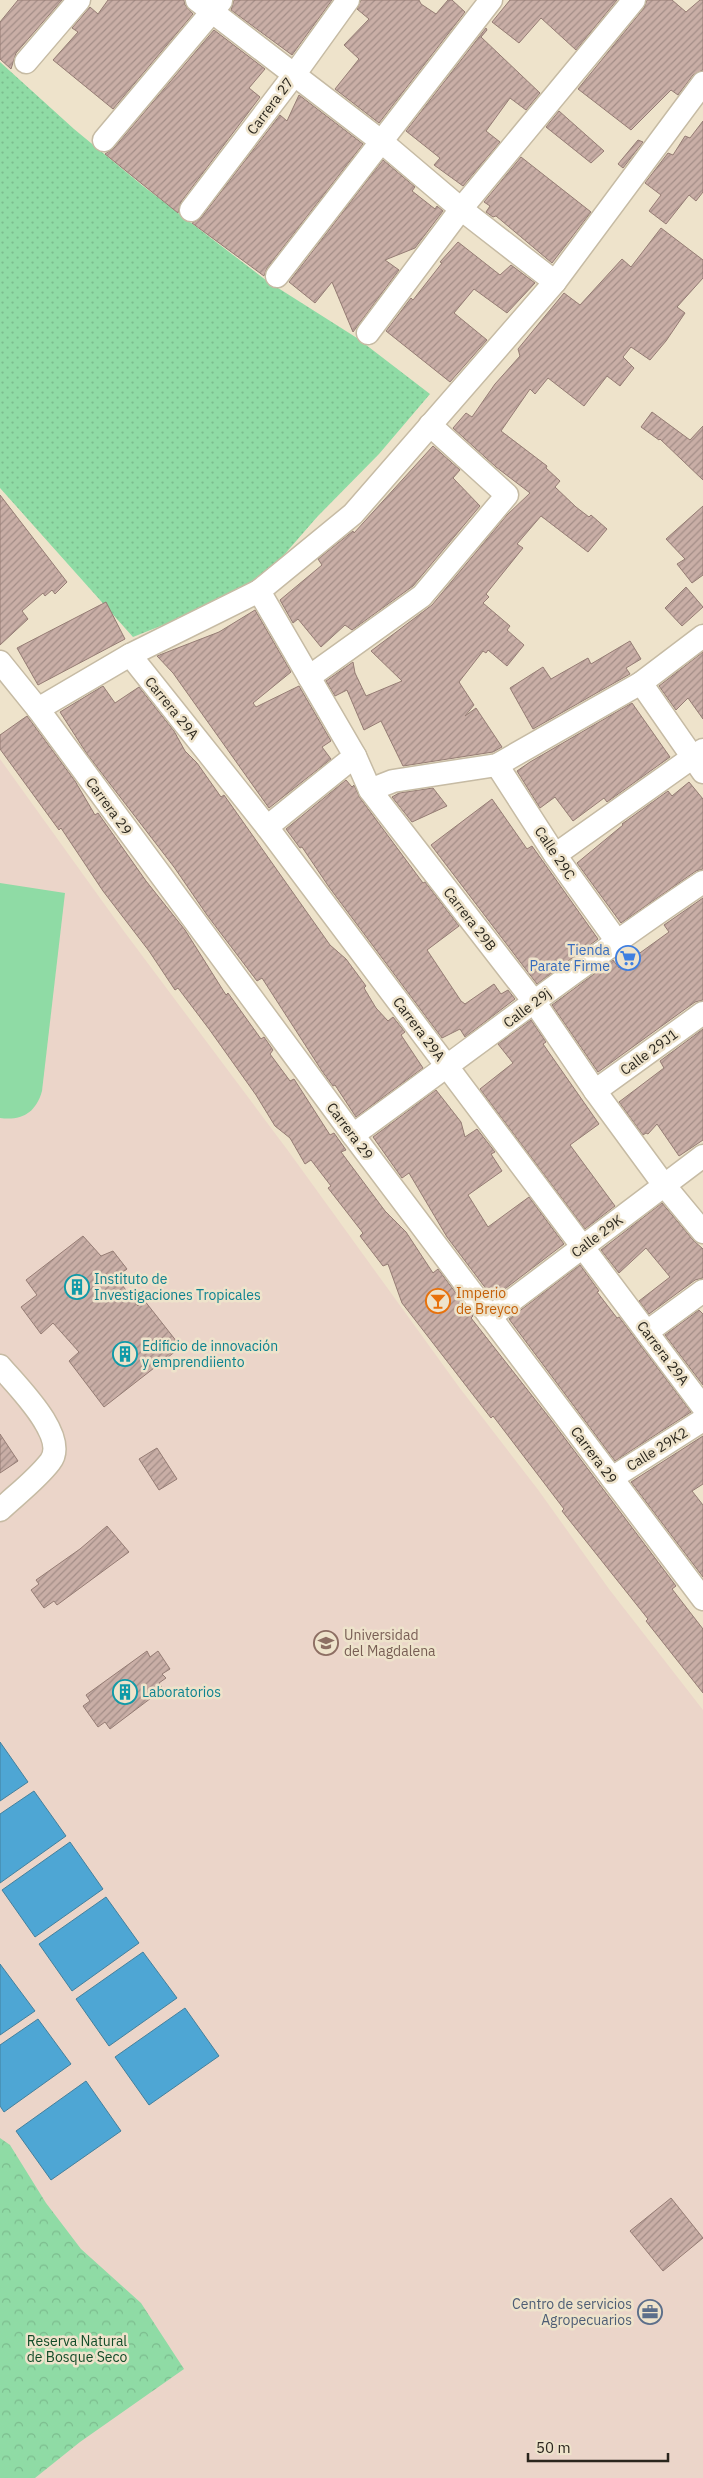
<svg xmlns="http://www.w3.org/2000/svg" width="703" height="2478" viewBox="0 0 703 2478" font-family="'IBM Plex Sans',sans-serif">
<defs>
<pattern id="grass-dots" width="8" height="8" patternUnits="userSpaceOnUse" patternTransform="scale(1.25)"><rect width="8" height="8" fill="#8fdba5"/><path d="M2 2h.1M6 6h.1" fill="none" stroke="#7cbc8e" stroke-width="1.8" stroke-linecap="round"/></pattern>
<pattern id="forest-crowns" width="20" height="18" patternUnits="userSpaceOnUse" patternTransform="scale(1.25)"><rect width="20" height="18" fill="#8fdba5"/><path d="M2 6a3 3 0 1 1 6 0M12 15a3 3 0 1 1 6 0" fill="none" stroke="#7cbc8e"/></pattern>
<pattern id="building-hatch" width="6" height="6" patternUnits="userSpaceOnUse" patternTransform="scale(1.25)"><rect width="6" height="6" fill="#c9aea6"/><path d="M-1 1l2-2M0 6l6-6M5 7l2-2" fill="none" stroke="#a38d87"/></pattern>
</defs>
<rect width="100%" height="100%" fill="#eee3cb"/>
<polygon fill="#ebd5c9" points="0,759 123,930 289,1152 459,1387 539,1491 609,1589 703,1710 703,2478 0,2478"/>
<polygon fill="url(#grass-dots)" points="0,62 74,129 143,186 267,281 357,338 430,394 379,454 317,517 270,571 241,594 133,637 0,488"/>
<polygon fill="url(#forest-crowns)" points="0,2138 10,2145 46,2203 81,2249 141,2303 184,2369 80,2442 35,2478 0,2478"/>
<path fill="#8fdba5" d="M0 883 65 893 42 1091C36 1113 21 1121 0 1118Z"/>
<g fill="#4ea6d4" stroke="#43809d">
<polygon points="0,1742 28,1782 0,1801"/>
<polygon points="34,1791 66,1836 0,1883 0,1814"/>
<polygon points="70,1842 103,1889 35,1937 2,1890"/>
<polygon points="106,1897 139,1943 72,1991 39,1944"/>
<polygon points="143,1952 177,1998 109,2046 76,1999"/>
<polygon points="0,1964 35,2011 0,2035"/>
<polygon points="185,2008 219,2056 149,2105 115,2057"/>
<polygon points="38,2019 71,2064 4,2112 0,2106 0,2045"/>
<polygon points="86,2081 121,2131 51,2180 16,2131"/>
</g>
<g fill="url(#building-hatch)" stroke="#957c74">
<polygon points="18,0 62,0 16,53 11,69 0,59 0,22"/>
<polygon points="108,0 184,0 185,5 193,14 113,109 53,60 78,32 72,28 90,7 98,14"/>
<polygon points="234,0 332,0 292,55 231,10"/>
<polygon points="361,0 419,0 421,4 436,14 448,0 452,0 465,12 379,123 335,89 359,59 344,45 369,19 357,9"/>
<polygon points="510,0 617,0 576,50 541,18 519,43 492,22"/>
<polygon points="647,0 672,0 686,12 700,0 703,0 703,70 693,75 678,95 671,90 631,130 578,89 644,8"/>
<polygon points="486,28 487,30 481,37 540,93 526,110 510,98 486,131 500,142 463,186 434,165 440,158 406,131"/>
<polygon points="214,30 265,69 249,88 260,97 181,202 178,213 105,154 114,148"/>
<polygon points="299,95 363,144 267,268 264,276 192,223 201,218 280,115 287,121"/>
<polygon points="559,111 604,151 591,163 546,127"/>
<polygon points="703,121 703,192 696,201 689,195 666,224 649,211 661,195 645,183 668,153 673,155 685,136 690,138"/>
<polygon points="638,140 643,142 623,168 618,164"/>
<polygon points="521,157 591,212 552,263 496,216 493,217 486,212 490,206 484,202"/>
<polygon points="383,160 415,187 412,191 435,209 437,206 443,211 415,248 385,260 399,270 353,332 332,282 315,303 289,282"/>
<polygon points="661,228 703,260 703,278 677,307 685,313 666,341 650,360 631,347 623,357 634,368 620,386 607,376 584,406 548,378 535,394 530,389 501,431 547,466 546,468 560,481 555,487 576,507 589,517 591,515 607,529 588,552 541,516 517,544 523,548 486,594 489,597 483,603 510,626 507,630 524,645 507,666 488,650 486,653 483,651 459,682 474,705 465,716 476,708 502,747 493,752 403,766 381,721 364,730 347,690 335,696 326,681 353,662 355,673 366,696 402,681 371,651 432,605 507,515 530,493 496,467 453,428 466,413 472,417 495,384 520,356 518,349 564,293 580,305 622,259 631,267"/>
<polygon points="458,242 500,275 511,265 535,283 507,313 474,289 454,313 487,340 450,382 386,331 411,298 413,300 442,263 440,262"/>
<polygon points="652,412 690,440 703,426 703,480 660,439 659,440 641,427"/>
<polygon points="433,446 460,470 453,478 480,506 413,586 352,630 345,625 321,647 298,619 293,623 280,600 322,565 318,559 353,531 354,533"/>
<polygon points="0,495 67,582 55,594 52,590 45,596 43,593 22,611 28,619 0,645"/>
<polygon points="703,506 703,575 692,583 677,564 685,559 666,539"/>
<polygon points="686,587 703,607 682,626 665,608"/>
<polygon points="106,602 125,639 38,685 17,648"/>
<polygon points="255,610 291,672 253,703 256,707 299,686 331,741 322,747 331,759 269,808 173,673 157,656 219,632"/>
<polygon points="630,641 641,659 626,668 630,674 533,729 510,688 543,667 551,679 588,658 591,664"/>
<polygon points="703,652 703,719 688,698 676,710 659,686"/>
<polygon points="103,686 115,703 139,687 174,731 185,751 197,763 221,797 224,795 330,945 346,959 366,986 364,988 376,1008 388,1021 393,1017 405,1032 401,1035 423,1068 356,1117 335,1085 333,1086 322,1071 262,978 257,981 207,915 174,867 87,754 60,712"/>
<polygon points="632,703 670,757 607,802 604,798 573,821 555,797 540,808 517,771 530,762"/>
<polygon points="27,716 75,781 95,815 98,813 146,881 185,930 226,995 228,993 261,1039 264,1037 273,1050 270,1054 290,1081 294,1079 330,1135 334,1133 346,1150 341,1152 385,1211 406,1232 433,1273 438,1269 473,1316 471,1318 548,1416 676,1586 672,1589 703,1629 703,1693 646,1621 648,1619 562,1511 564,1509 493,1416 491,1418 402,1303 388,1264 383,1266 360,1236 363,1233 328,1188 331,1186 311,1160 305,1164 290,1138 275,1126 256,1095 209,1029 178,988 175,990 149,951 103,891 61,828 59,830 0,749 0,735"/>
<polygon points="346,780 352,787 354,785 360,798 423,883 425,882 459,926 427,950 461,1001 465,1004 494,984 501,994 508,990 515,999 465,1037 460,1029 442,1038 329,887 302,847 300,848 286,829"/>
<polygon points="689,782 703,799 703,869 696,871 621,923 577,863 623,825 622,824 668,791 672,796"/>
<polygon points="433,788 447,806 412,822 392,797 399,793"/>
<polygon points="492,799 527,849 532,846 598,939 537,984 431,845"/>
<polygon points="703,898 703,1000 695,1002 598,1072 552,1005 613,960 619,968 669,932 664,925"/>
<polygon points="531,1020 546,1042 543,1044 599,1124 570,1145 615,1206 585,1229 480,1089 513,1063 498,1044"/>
<polygon points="703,1029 703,1140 679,1156 657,1124 648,1134 646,1133 643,1135 619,1102 664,1068 660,1061"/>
<polygon points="436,1090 461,1122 465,1137 477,1129 495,1152 491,1154 502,1171 468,1195 488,1227 529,1197 564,1244 493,1298 447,1237 409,1173 402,1178 373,1137"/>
<polygon points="662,1203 693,1240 703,1249 703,1278 695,1280 649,1314 639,1301 670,1277 646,1248 619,1273 601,1250"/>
<polygon points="83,1236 101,1256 113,1251 127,1269 116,1277 138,1306 144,1300 181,1347 104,1407 69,1361 79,1352 53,1323 41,1334 21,1307 37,1295 26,1280"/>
<polygon points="580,1265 599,1291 597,1292 617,1318 619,1317 691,1412 615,1461 509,1319"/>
<polygon points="699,1310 703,1314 703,1385 665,1335"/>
<polygon points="0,1434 18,1461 0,1473"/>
<polygon points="703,1436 703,1484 692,1491 703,1505 703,1577 631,1482"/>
<polygon points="157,1448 177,1479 159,1490 139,1459"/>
<polygon points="107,1526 129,1552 57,1605 54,1601 44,1608 31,1590 39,1584 36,1580 80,1549"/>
<polygon points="147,1651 150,1657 158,1651 170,1669 162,1674 166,1678 159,1683 163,1689 110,1729 105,1722 98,1727 83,1706 90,1701 86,1695"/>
<polygon points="671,2198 703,2238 663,2271 630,2231"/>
</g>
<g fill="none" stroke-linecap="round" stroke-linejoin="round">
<defs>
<g id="minor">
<polyline points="197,0 382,142 461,209 555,282"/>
<polyline points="26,62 79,0"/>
<polyline points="104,140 221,1"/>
<polyline points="191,210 294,75 348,0"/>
<polyline points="277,276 491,0"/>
<polyline points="368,333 461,209 634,0"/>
<polyline points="259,591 355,756 370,790 535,1003 595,1091 664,1185 703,1232"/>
<polyline points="130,655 267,827 703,1407"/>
<polyline points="0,662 38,709 353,1135 703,1599"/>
<polyline points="309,677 422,596 507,495 430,425"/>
<polyline points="641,683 703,772"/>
<polyline points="38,709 130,655 259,591 353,514 555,282 703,83"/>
<polyline points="497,765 555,855 616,940"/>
<polyline points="370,790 393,781 497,765 641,683 703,636"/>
<polyline points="267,827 355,756"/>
<polyline points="555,855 703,750"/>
<polyline points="595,1091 703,1013"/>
<path d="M353 1135C469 1051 584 962 703 882"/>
<polyline points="490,1317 703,1156"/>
<polyline points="647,1332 703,1291"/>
<path d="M0 1366C16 1385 70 1437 50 1462 36 1480 16 1495 0 1510"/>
<polyline points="612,1478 703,1420"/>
</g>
</defs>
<use href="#minor" stroke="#c6bba4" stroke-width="25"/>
<use href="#minor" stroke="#fff" stroke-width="22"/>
</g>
<defs>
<symbol id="supermarket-ring" viewBox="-11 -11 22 22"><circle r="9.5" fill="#eee3cb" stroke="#3f7fe0" stroke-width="1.5"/><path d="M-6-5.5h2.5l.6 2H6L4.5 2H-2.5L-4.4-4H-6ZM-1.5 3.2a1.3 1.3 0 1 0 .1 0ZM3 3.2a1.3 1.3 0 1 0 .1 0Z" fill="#3f7fe0"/></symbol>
<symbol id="building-ring" viewBox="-11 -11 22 22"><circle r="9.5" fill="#eee3cb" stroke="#0f9aa8" stroke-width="1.5"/><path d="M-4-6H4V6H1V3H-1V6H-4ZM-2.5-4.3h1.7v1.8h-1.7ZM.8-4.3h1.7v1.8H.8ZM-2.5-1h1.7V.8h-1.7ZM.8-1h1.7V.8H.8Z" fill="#0f9aa8"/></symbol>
<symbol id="bar-ring" viewBox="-11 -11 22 22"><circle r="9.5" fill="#eee3cb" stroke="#e8710a" stroke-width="1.5"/><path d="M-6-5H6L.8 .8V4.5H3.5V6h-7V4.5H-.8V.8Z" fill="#e8710a"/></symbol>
<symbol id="university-ring" viewBox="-11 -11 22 22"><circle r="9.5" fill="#eee3cb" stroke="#8d6e63" stroke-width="1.5"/><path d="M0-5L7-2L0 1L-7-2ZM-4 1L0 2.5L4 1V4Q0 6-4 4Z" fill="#8d6e63"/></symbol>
<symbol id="office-ring" viewBox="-11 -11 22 22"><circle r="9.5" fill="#eee3cb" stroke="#5c6f8a" stroke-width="1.5"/><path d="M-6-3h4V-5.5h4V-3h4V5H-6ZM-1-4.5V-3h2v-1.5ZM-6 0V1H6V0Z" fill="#5c6f8a"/></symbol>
</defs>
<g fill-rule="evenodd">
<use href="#supermarket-ring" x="614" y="944" width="28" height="28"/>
<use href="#building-ring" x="63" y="1273" width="28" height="28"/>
<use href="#bar-ring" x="424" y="1287" width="28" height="28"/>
<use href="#building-ring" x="111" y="1340" width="28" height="28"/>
<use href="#university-ring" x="312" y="1629" width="28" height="28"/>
<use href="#building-ring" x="111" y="1678" width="28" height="28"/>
<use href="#office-ring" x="636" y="2298" width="28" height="28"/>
</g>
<g text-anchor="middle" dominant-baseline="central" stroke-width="5" stroke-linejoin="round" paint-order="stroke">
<g font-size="14" fill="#2a261d" stroke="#eee3cb">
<text transform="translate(270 106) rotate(-53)">Carrera 27</text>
<text transform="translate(172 708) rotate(51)">Carrera 29A</text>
<text transform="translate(109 806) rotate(54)">Carrera 29</text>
<text transform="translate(555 853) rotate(56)">Calle 29C</text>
<text transform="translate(470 919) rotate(52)">Carrera 29B</text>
<text transform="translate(527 1008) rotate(-37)">Calle 29j</text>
<text transform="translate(419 1029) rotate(53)">Carrera 29A</text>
<text transform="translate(649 1052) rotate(-36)">Calle 29J1</text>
<text transform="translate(350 1131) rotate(53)">Carrera 29</text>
<text transform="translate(597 1236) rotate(-37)">Calle 29K</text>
<text transform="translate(663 1353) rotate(53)">Carrera 29A</text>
<text transform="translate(657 1449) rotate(-32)">Calle 29K2</text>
<text transform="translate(594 1455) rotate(53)">Carrera 29</text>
</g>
<g font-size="14" fill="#366cbe" stroke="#eee3cb" text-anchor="end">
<text x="610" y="950">Tienda<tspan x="610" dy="16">Parate Firme</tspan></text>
</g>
<g font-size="14" fill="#0d838f" stroke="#eee3cb" text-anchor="start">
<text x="94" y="1279">Instituto de<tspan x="94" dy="16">Investigaciones Tropicales</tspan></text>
<text x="142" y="1346">Edificio de innovación<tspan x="142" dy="16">y emprendiiento</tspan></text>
<text x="142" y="1692">Laboratorios</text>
</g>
<g font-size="14" fill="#c56008" stroke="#eee3cb" text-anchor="start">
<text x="456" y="1293">Imperio<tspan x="456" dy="16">de Breyco</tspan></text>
</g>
<g font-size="14" fill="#785e54" stroke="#eee3cb" text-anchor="start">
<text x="344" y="1635">Universidad<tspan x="344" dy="16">del Magdalena</tspan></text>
</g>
<g font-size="14" fill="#4e5e75" stroke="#eee3cb" text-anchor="end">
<text x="632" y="2304">Centro de servicios<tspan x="632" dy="16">Agropecuarios</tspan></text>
</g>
<g font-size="14" fill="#134c29" stroke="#eee3cb">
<text x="77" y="2341">Reserva Natural<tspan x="77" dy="16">de Bosque Seco</tspan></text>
</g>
</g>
<path d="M528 2453v8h140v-8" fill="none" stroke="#2a261d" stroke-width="2.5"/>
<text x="536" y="2453" font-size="15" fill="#2a261d" stroke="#eee3cb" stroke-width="4" paint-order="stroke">50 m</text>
</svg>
